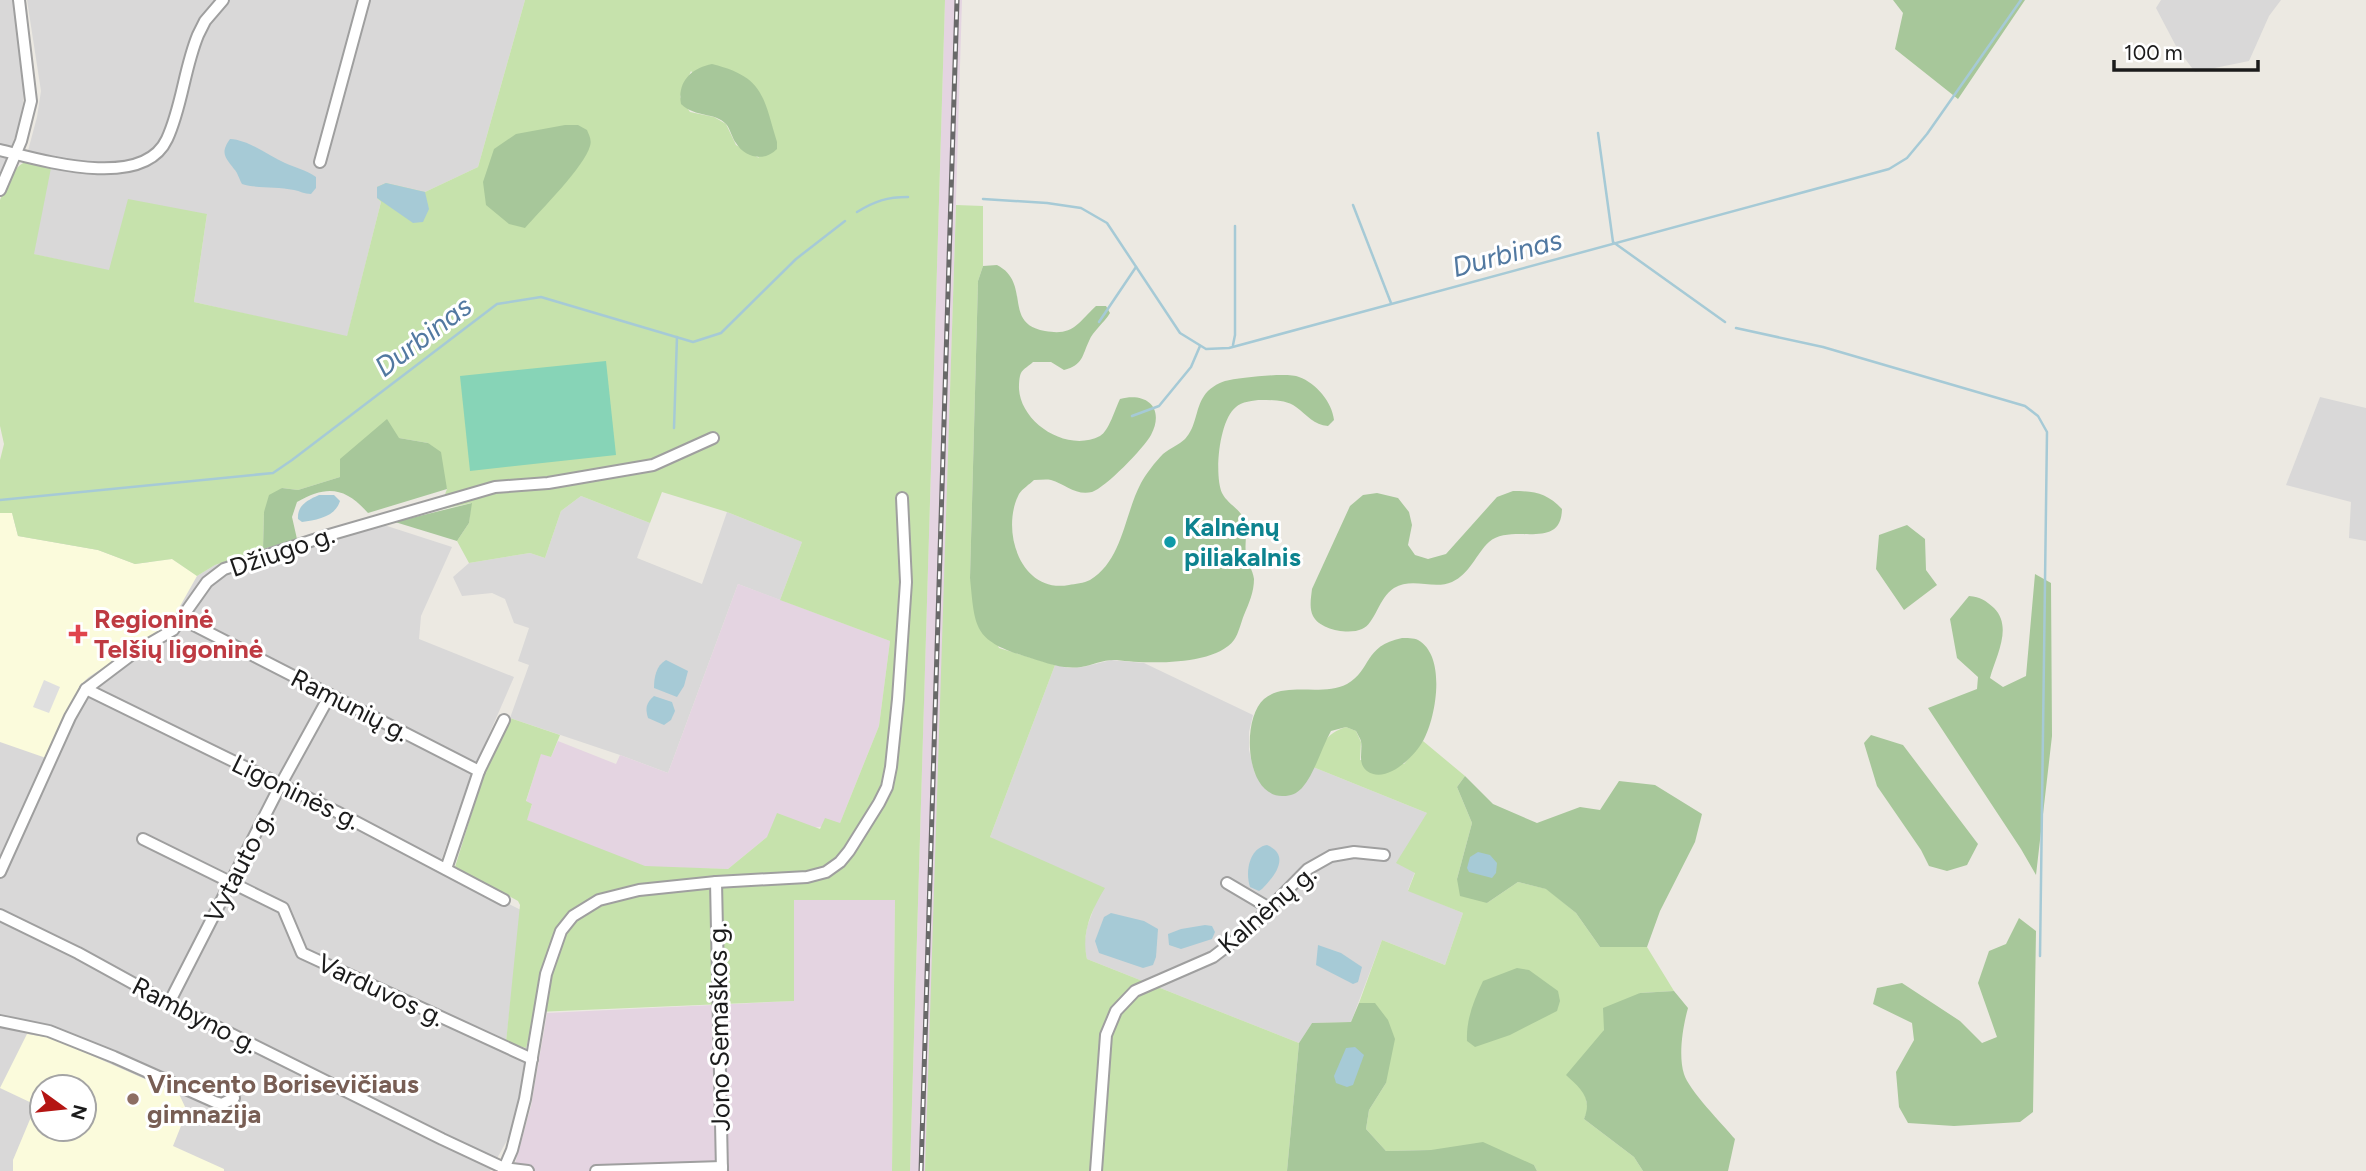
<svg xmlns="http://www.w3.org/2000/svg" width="2366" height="1171" viewBox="0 0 2366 1171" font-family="Figtree,sans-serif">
<rect width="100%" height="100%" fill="#ece9e2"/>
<g fill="#d9d8d8" fill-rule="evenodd">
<polygon points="0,0 13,0 24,75 23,103 18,129 0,175"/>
<polygon points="27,0 525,0 478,167 425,192 377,198 381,202 347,337 194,302 207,214 110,271 33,254 50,168 25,162 37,117 41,91"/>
<polygon points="2161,0 2281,0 2269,16 2249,61 2195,72 2177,48 2156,8"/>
<polygon points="2320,397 2366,408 2366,541 2349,538 2351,502 2286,485"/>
<polygon points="581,496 650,523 637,558 702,584 727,512 802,542 780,600 738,584 668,773 620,755 510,718 529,665 518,661 529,628 514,623 505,599 492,593 462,596 453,577 469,563 530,553 545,558 561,511"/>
<path d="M0 513 197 576 215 565 341 525 365 522 384 525 452 547 421 616 419 639 514 677 470 778 438 869 521 910 506 1042 526 1048 527 1064 510 1135 490 1171H0ZM42 1087H84V1129H42Z"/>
<polygon points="1111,660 1144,663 1253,715 1249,732 1249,750 1255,774 1302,788 1313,767 1427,813 1415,872 1408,890 1463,913 1445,965 1382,940 1351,1022 1312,1023 1299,1043 1087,959 1084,945 1087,927 1095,905 990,837 1055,665 1068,668 1083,667"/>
</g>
<g fill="#e4d4e1">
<polygon points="945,0 962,0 933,966 925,1171 910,1171"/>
<polygon points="738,584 890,641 879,726 840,823 767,837 728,869 645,867 526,820 532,805 526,802 541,753 551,757 558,741 616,764 620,755 668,773"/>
<polygon points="794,900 895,900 892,1171 513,1171 531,1106 547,1013 793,1001"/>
</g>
<g fill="#fbfbdc" fill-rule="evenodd">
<polygon points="0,513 12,513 18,536 98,550 135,564 172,559 197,576 170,624 89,677 80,685 46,758 0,742"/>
<path d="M27 1034 52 1038 179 1094 187 1111 173 1146 224 1169V1171H13V1160L36 1105 0 1088ZM84 1087V1129H42V1087Z"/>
</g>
<g fill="#c6e2ac" fill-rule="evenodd">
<path d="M525 0H945L910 1171H892L895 900H794V1001L536 1012 526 1048 506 1042 520 905 518 901 455 867 487 764 510 718 560 735 551 757 541 754 526 801 532 804 527 820 645 866 728 869 767 837 777 813 820 829 825 818 840 823 879 726 890 641 780 600 802 542 727 512 662 492 650 523 581 496 561 511 545 558 530 553 469 563 457 541 469 523 471 503 439 510 447 489 428 443 399 438 340 477 298 490 282 488 264 512 263 549 215 565 197 576 172 559 135 564 98 550 18 536 12 513H0V460L4 444 0 426V200C7 185 10 170 25 162L51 168 34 254 109 270 128 199 207 214 194 302 347 336 381 202 377 198V187L386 183 425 192 478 167ZM691 71 759 158 736 145 726 124 714 117 690 112 680 97Z"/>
<path d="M956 205 983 206V266L978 281 970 578 999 648 1055 665 990 837 1105 888C1091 911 1081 933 1087 959L1299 1043 1287 1171H925Z"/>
<path d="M1346 727 1356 731 1361 742 1360 760 1404 764 1423 741 1465 776 1457 787 1472 823 1457 879 1487 903 1518 882 1547 889 1576 913 1600 947H1647L1674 991 1640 993 1604 1030 1585 1093 1588 1110 1584 1119 1634 1157 1643 1171H1537L1534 1165 1431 1150 1386 1151 1366 1129 1369 1110 1386 1083 1375 1004 1359 1003 1382 940 1445 965 1463 913 1408 891 1415 873 1396 863 1427 813 1313 767C1321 747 1324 734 1346 727Z"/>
</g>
<g fill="#a7c79a">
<polygon points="1893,0 2025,0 1958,99 1895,49 1903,13"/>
<path d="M712 64C764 77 763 96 777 142V149C765 162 745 158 736 143 732 138 730 128 726 124 715 112 696 118 681 104 677 81 692 68 712 64Z"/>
<path d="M565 125H578L587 130C589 135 592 140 590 146 585 166 540 211 525 228L509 224 486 205 483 182 494 149 516 134Z"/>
<path d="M997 265C1032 283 1002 324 1045 331 1073 336 1077 324 1096 306H1106L1110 313C1104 323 1093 331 1089 341 1082 356 1083 365 1064 370L1051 362H1033C1030 365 1023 369 1021 373 1019 377 1019 385 1019 389 1021 423 1067 453 1100 436 1109 431 1115 409 1120 399 1147 392 1165 408 1151 435 1144 448 1105 488 1092 492 1076 496 1065 484 1051 480 1046 479 1040 480 1034 480 1030 484 1022 489 1019 494 1000 531 1021 594 1069 585 1075 584 1084 583 1090 580 1123 560 1124 515 1141 483 1146 474 1155 462 1163 454 1170 448 1179 445 1185 439 1197 426 1195 409 1204 396 1208 389 1218 383 1225 381 1239 378 1287 372 1299 377 1316 383 1332 402 1334 420L1328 426C1314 425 1307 415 1296 407 1286 400 1274 400 1261 400 1254 400 1241 402 1236 407 1219 420 1214 475 1222 493 1227 503 1238 508 1243 517 1249 528 1244 542 1246 554 1247 563 1253 570 1254 579 1254 592 1249 603 1244 615 1241 622 1239 633 1234 640 1215 666 1146 664 1117 660 1104 659 1093 665 1081 667 1061 670 1042 661 1024 656 973 640 975 627 970 578L978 281 983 266Z"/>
<path d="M387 419 399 438 428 443 441 452 447 489 368 513C345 487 327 485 297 502L292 517 297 539 263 549 264 512 269 495 282 488 298 490 340 477V459Z"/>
<path d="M1513 491C1534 491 1547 493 1562 509 1561 552 1512 522 1489 542 1476 554 1470 574 1452 582 1434 590 1412 577 1394 588 1379 597 1375 624 1362 629 1349 635 1320 630 1313 616 1309 608 1311 598 1312 589L1350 506 1363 495 1377 493 1398 498 1409 512 1412 525 1408 545 1415 555 1428 559 1446 554 1497 497Z"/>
<polygon points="472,503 469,523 457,541 395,522"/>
<polygon points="1907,525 1925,539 1926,570 1937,585 1904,610 1876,569 1879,535"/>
<path d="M2035 574 2051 583 2052 736 2036 875 2021 849 1928 708 1977 689 1978 677 1957 658 1950 619 1969 596C1981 597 1985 600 1994 608 2013 627 1996 656 1990 678L2003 687 2026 676Z"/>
<path d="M1402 638C1406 638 1414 638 1418 640 1447 656 1436 718 1423 741 1415 756 1386 785 1367 771 1357 763 1363 752 1361 741 1360 738 1358 735 1356 731L1346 727 1331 731C1321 749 1315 773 1302 788 1296 794 1291 796 1283 796 1245 797 1241 719 1264 699 1286 681 1322 697 1347 684 1372 670 1363 646 1402 638Z"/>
<polygon points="1871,735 1903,745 1978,844 1967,865 1947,871 1929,866 1921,850 1877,786 1864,743"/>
<polygon points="1465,776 1493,804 1537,823 1580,807 1600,810 1619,781 1655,785 1702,814 1695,842 1660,911 1647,947 1600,947 1576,913 1546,889 1518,882 1487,903 1460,896 1457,879 1472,823 1457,787"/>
<polygon points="2019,918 2036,931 2033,1112 2020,1122 1954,1126 1908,1123 1899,1107 1896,1072 1914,1040 1912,1023 1873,1004 1877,988 1902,983 1960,1021 1982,1043 1997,1037 1978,983 1989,951 2006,944"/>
<path d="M1517 968 1529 970 1558 991 1560 1001 1557 1011 1510 1035 1475 1047 1467 1041C1466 1019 1474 1000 1483 981Z"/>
<path d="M1674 991 1688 1008C1683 1026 1678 1055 1684 1074 1688 1089 1723 1125 1735 1139L1728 1171H1643L1634 1157 1584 1119C1593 1098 1580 1088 1566 1075L1604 1030 1603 1008 1640 993Z"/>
<polygon points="1359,1003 1375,1003 1388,1020 1395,1039 1386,1083 1369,1110 1366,1129 1386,1151 1431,1150 1483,1142 1534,1165 1537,1171 1287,1171 1299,1043 1312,1023 1351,1022"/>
</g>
<polygon fill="#87d4b7" points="606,361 616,455 470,471 460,376"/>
<polygon fill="#dfdfdf" points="44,680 60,687 49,713 33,707"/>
<g fill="#a6cad6">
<path d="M230 139C249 140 268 155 285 163 296 168 306 170 316 177V188L311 194C304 194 300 191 294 190 277 186 259 189 242 184 239 179 238 173 234 169 225 157 220 153 230 139Z"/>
<polygon points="386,183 425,192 429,209 423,222 413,223 377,198 377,187"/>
<path d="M319 495H334L340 501C335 517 317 520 302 522L298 519C297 505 308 500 319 495Z"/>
<path d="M666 660 688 671 684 686 677 697 654 688C654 677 656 666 666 660Z"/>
<path d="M654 696 672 702 675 711 671 720 664 725 648 718C645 708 646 703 654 696Z"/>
<path d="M1267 845C1291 855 1275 876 1262 889L1259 891 1250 887C1245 872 1249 848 1267 845Z"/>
<polygon points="1478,852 1490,855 1497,863 1496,873 1492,878 1469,872 1467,868 1470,857"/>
<polygon points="1111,913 1144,921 1158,929 1156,957 1153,965 1143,968 1099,953 1095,941 1104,917"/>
<polygon points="1205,925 1212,926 1215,932 1212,939 1181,949 1169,945 1168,934 1181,929"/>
<polygon points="1318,945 1341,953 1362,967 1358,982 1353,984 1316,965"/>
<polygon points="1355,1047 1364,1055 1353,1085 1347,1087 1336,1083 1334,1076 1346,1048"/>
</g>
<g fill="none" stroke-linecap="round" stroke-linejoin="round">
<g stroke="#a6cad6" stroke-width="2.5">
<polyline points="1598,133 1613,242 1725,322"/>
<polyline points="983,199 1047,203 1081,208 1107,223 1180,333 1206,349 1229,348 1889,169 1907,158 1927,134 2021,0"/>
<polyline points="1353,205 1391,303"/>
<path d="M857 212C875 201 887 197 908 197"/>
<polyline points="1099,322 1136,267"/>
<polyline points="1736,328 1823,347 2025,406 2038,416 2047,432 2040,956"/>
<polyline points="1233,345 1235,335 1235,226"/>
<polyline points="1132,416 1159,406 1191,367 1200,346"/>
<polyline points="674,428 677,337"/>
<polyline points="0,500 273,473 292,460 497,304 541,297 693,342 721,333 796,259 845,221"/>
</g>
<defs>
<g id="minor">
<path d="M0 150C41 160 143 191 167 139 182 107 184 69 198 35L205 21 223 0"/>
<polyline points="320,162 364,0"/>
<polyline points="0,190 21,141 31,101 19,0"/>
<polyline points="182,619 479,771"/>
<polyline points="86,689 337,812 504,900"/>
<polyline points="143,839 283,908 302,953 532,1059"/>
<polyline points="446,869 479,771 504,720"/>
<polyline points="0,872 70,717 86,689 135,652 173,630 207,582 224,569 329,535 495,487 548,483 653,465 713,438"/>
<polyline points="716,882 722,1171"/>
<polyline points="1227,883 1271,909"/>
<polyline points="0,915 78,953 169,1003 442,1139 504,1168 528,1171"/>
<polyline points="169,1003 281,784 330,695"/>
<polyline points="0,1021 49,1031 114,1057 215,1102 222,1104 234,1098"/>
<polyline points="503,1171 512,1150 525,1099 546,974 561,931 573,916 599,900 639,890 716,882 807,877 826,872 840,862 849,851 879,803 887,787 891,767 898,699 906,582 902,498"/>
<polyline points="596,1171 722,1167"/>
<polyline points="1096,1171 1106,1035 1116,1011 1135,991 1213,957 1247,931 1308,869 1331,856 1354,852 1384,855"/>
</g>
</defs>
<use href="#minor" stroke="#9f9f9f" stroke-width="14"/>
<use href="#minor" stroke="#fff" stroke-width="10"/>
<defs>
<polyline id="rail" points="921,1171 957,0"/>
</defs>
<use href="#rail" stroke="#696969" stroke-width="5"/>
<use href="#rail" stroke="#fff" stroke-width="2.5" stroke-dasharray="8" stroke-linecap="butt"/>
</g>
<circle fill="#0f9aa8" stroke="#fff" stroke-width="2.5" cx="1170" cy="542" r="7"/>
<path fill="#e0444e" stroke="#fff" stroke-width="2.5" d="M74.5 623.5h7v7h7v7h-7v7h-7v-7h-7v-7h7z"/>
<circle fill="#8d6e63" stroke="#fff" stroke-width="2.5" cx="133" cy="1099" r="7"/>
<g text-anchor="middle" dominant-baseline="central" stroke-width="6" stroke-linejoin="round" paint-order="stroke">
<g font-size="26" font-weight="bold" fill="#0d838f" stroke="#fff" text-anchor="start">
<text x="1184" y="527">Kalnėnų<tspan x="1184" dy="30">piliakalnis</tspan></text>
</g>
<g font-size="26" fill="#1b1b1b" stroke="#fff">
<text transform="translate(282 551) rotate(-19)">Džiugo g.</text>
<text transform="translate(350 705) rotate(27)">Ramunių g.</text>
<text transform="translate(296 792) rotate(26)">Ligoninės g.</text>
<text transform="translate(239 867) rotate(-63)">Vytauto g.</text>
<text transform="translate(1267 909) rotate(-41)">Kalnėnų g.</text>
<text transform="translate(381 990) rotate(25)">Varduvos g.</text>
<text transform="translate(195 1015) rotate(27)">Rambyno g.</text>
<text transform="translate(719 1027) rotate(-91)">Jono Semaškos g.</text>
</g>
<g font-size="26" font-weight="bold" fill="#be3a42" stroke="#fff" text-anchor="start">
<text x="94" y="619">Regioninė<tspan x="94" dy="30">Telšių ligoninė</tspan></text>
</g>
<g font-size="26" font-weight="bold" fill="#785e54" stroke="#fff" text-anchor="start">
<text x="147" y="1084">Vincento Borisevičiaus<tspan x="147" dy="30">gimnazija</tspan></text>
</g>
<g font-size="28" font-style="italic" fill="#5279a1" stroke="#fff">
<text transform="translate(1507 253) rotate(-15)">Durbinas</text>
<text transform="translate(423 336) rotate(-37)">Durbinas</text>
</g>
</g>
<g transform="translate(63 1108) rotate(105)"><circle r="33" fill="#ffffff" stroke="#a4a4a4" stroke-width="2"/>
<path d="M0-5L12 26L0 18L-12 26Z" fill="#b41513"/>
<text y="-10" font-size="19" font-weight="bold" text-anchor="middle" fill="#1b1b1b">N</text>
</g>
<path d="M2114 60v10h144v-10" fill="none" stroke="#1b1b1b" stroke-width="3.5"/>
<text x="2124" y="60" font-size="21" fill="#1b1b1b" stroke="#ffffff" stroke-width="5" paint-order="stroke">100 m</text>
</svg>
